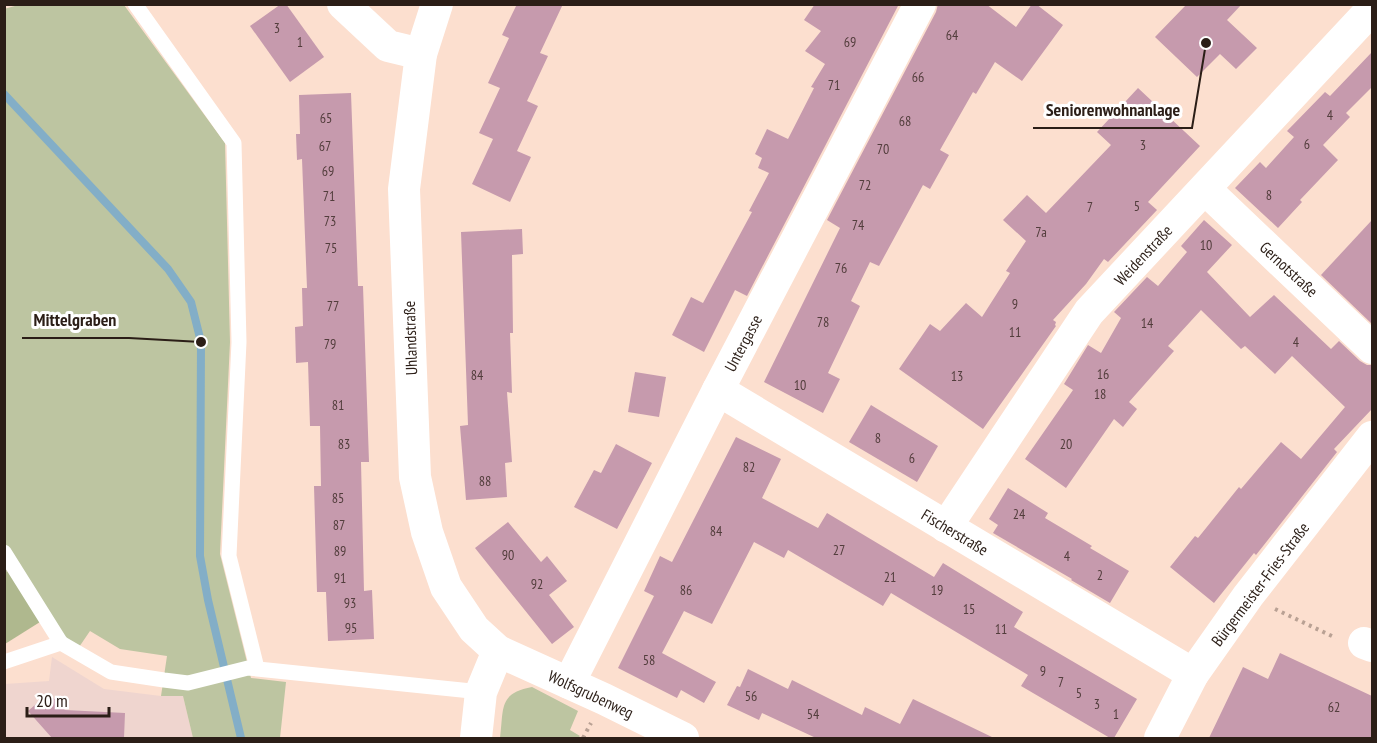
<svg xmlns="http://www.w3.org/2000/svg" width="1377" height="743" viewBox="0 0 1377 743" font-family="'PT Sans Narrow',sans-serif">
<rect width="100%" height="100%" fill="#fcdfcf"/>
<polygon fill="#efd5cf" points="52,657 104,689 161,696 183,696 193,738 5,738 5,684 49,681"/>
<g fill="#bdc5a1">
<polygon points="22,4 124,5 225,143 230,342 220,554 251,678 286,682 280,738 193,738 183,696 161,696 167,656 120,649 90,631 75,653 8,571 5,573 4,9"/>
<path d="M532 687 578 711 570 730 580 736 578 738H500C504 709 498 693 532 687Z"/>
</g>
<polygon fill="#afb88e" points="8,571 40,622 5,644 4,573"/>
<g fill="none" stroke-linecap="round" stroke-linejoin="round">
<polyline stroke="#83aec7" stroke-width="8" points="4,94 168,269 191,302 201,342 200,556 208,600 241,738"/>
</g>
<g fill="#c69aad">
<polygon points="281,4 286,4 324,57 290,82 250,26"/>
<polygon points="517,4 563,4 540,53 548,56 527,101 538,106 517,151 531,157 510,202 472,184 493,139 479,133 500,88 488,83 509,38 502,35"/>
<polygon points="815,4 899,4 747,296 735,290 704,352 672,335 691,297 703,303 752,212 749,211 769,173 758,168 762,158 755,154 767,129 788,139 814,88 811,87 825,64 805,51 821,31 804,20"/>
<polygon points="938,4 986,4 1016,27 1032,4 1036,4 1063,25 1022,81 995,62 976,94 973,92 940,150 949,155 930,189 923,185 879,266 870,262 851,301 860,306 828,373 840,379 823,413 764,382 840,228 827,220 936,12"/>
<polygon points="1187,4 1242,4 1227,20 1257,48 1236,69 1220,54 1197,77 1155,37"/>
<polygon points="1372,52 1372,87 1346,113 1350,117 1323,145 1338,160 1300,200 1302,202 1278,228 1235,188 1260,162 1266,168 1294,137 1287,131 1325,92 1330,96"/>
<polygon points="1138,88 1200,146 1148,202 1157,210 1108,262 1104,259 1086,284 1053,320 1056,322 1055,325 1056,326 983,429 899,369 930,324 940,331 966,303 982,317 1010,273 1006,271 1026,241 1003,220 1027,195 1046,213 1111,145 1097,132"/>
<polygon points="351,93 358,286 363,286 369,462 361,462 364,591 372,590 374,639 328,641 326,592 317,592 314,486 321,486 320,426 310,426 308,362 296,363 295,327 303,326 302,288 307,288 302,159 297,160 296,134 300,134 299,95"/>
<polygon points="1204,220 1232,245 1207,272 1250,317 1274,295 1331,349 1339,341 1360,361 1367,365 1372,365 1372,409 1334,449 1337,452 1256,555 1254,553 1214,603 1170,567 1195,536 1198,538 1239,487 1241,489 1281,442 1301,459 1345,407 1292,356 1275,374 1245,346 1241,349 1201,310 1168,346 1174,351 1129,402 1137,409 1123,427 1114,419 1066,488 1025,459 1073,390 1064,384 1088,345 1101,353 1121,318 1114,312 1147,277 1158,286 1187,252 1181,246"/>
<polygon points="1372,220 1372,324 1321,275"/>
<polygon points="522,229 523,254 512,255 513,333 510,333 512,393 507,392 512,462 505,463 507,497 466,500 460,426 468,425 461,232"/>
<polygon points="635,372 666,377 659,417 628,412"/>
<polygon points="871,405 938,446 917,482 849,442"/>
<polygon points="736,437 781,459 762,498 818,528 827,513 934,577 943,563 1023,612 1014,627 1137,699 1114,738 1110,738 1021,686 1028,675 891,593 883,606 788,550 784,558 754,542 712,624 684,611 662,653 716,682 704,703 681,690 677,698 618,668 654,596 644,591 660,556 672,562"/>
<polygon points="616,444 652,463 617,529 574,507 594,470 601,473"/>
<polygon points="1008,488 1048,513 1045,518 1092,546 1090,548 1129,571 1110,603 1071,580 1072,579 993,533 998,525 989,519"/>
<polygon points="508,522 541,562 547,556 567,581 549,595 574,627 552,644 475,548"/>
<polygon points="1280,653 1372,696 1372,738 1209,738 1243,667 1268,679"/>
<polygon points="748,669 788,689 792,680 862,715 865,707 900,724 913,699 994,738 816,738 762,713 759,720 727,705 737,686 740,687"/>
<polygon points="49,693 65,710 125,713 124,738 52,738 28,711"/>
</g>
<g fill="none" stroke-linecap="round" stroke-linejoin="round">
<g stroke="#b9a194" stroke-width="4" stroke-dasharray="3 4.5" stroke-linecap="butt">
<polyline points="1275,609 1336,638"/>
<polyline points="583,738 591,723"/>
</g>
<g stroke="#fff" stroke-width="15">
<polyline points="135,4 234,143 239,342 229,556 257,668"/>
<polyline points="4,552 61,643"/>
<polyline points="4,662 61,643 111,672 164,680 188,683 248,668 481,692"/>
</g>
<g stroke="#fff" stroke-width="32">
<polyline points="343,4 388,46 421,54"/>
<polyline points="437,4 421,54 404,189 415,477 427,532 446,587 474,629 498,651 604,699 683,738"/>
<polyline points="1205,189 1372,348"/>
<polyline points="718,390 1193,674"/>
<polyline points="946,527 1089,312 1372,9"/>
<polyline points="1364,643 1372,646"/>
<polyline points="569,683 718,390 920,4"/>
<polyline points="476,738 481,692 498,651"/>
<polyline points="1160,738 1193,674 1248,596 1372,437"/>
</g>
</g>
<g text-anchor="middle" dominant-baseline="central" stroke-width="6" stroke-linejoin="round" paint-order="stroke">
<g font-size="14" fill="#523d3c">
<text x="277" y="28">3</text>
<text x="952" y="35">64</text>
<text x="300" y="42">1</text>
<text x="850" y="42">69</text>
<text x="918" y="77">66</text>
<text x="834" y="85">71</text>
<text x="1330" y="115">4</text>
<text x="326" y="118">65</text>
<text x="905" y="121">68</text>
<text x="1307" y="144">6</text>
<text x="1143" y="145">3</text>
<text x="325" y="146">67</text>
<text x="883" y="149">70</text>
<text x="328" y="171">69</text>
<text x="865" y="185">72</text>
<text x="1269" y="195">8</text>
<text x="329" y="196">71</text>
<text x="1137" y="206">5</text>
<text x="1090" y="207">7</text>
<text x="330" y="221">73</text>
<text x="858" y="225">74</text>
<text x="1041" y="232">7a</text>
<text x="1206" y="245">10</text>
<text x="331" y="248">75</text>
<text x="841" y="268">76</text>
<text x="1015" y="304">9</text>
<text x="333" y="306">77</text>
<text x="823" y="322">78</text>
<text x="1147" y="323">14</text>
<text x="1015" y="332">11</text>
<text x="1296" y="342">4</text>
<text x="330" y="344">79</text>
<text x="1103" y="374">16</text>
<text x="477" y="375">84</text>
<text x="957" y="376">13</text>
<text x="800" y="385">10</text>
<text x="1100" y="394">18</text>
<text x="338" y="405">81</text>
<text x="878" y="438">8</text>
<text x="344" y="444">83</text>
<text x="1066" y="444">20</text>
<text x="912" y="458">6</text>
<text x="749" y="467">82</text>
<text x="485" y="481">88</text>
<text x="338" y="498">85</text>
<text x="1019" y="514">24</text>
<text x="339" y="525">87</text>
<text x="716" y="531">84</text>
<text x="839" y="550">27</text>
<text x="340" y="551">89</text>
<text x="508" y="555">90</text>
<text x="1067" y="556">4</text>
<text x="1100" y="575">2</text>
<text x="890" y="577">21</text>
<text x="340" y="578">91</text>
<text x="537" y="584">92</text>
<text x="686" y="590">86</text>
<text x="937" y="590">19</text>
<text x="350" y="603">93</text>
<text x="969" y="609">15</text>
<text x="351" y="628">95</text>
<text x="1001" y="629">11</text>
<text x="649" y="660">58</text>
<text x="1043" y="671">9</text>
<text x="1061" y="682">7</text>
<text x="1079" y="693">5</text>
<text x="751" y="696">56</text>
<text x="1097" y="704">3</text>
<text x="1334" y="707">62</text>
<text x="813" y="714">54</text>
<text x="1116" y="714">1</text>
</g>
<g font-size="16" fill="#2b1e17" stroke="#fff">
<text transform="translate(1143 255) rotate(-47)">Weidenstraße</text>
<text transform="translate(1289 269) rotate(43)">Gernotstraße</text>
<text transform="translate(410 338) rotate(-92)">Uhlandstraße</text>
<text transform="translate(743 343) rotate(-62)">Untergasse</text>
<text transform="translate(955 532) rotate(31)">Fischerstraße</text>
<text transform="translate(1260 584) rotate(-53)">Bürgermeister-Fries-Straße</text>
<text transform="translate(591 694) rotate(25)">Wolfsgrubenweg</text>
</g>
</g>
<path fill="none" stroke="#2b1e17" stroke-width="2" d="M1206 43L1192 128H1033M201 342L129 338H22"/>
<g fill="#2b1e17" stroke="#fff" stroke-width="2">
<circle cx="1206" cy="43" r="6"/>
<circle cx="201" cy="342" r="6"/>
</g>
<g font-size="18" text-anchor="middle" font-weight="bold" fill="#2b1e17" stroke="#fff" stroke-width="6" stroke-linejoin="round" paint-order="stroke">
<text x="1113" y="116">Seniorenwohnanlage</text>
<text x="75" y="326">Mittelgraben</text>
</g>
<rect width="1377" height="743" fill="none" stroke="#2b1e17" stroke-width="12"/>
<path d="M27 707v9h82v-9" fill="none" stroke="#2b1e17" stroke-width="3"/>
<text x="36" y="707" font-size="18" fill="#2b1e17" stroke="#ffffff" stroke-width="4.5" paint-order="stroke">20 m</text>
</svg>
